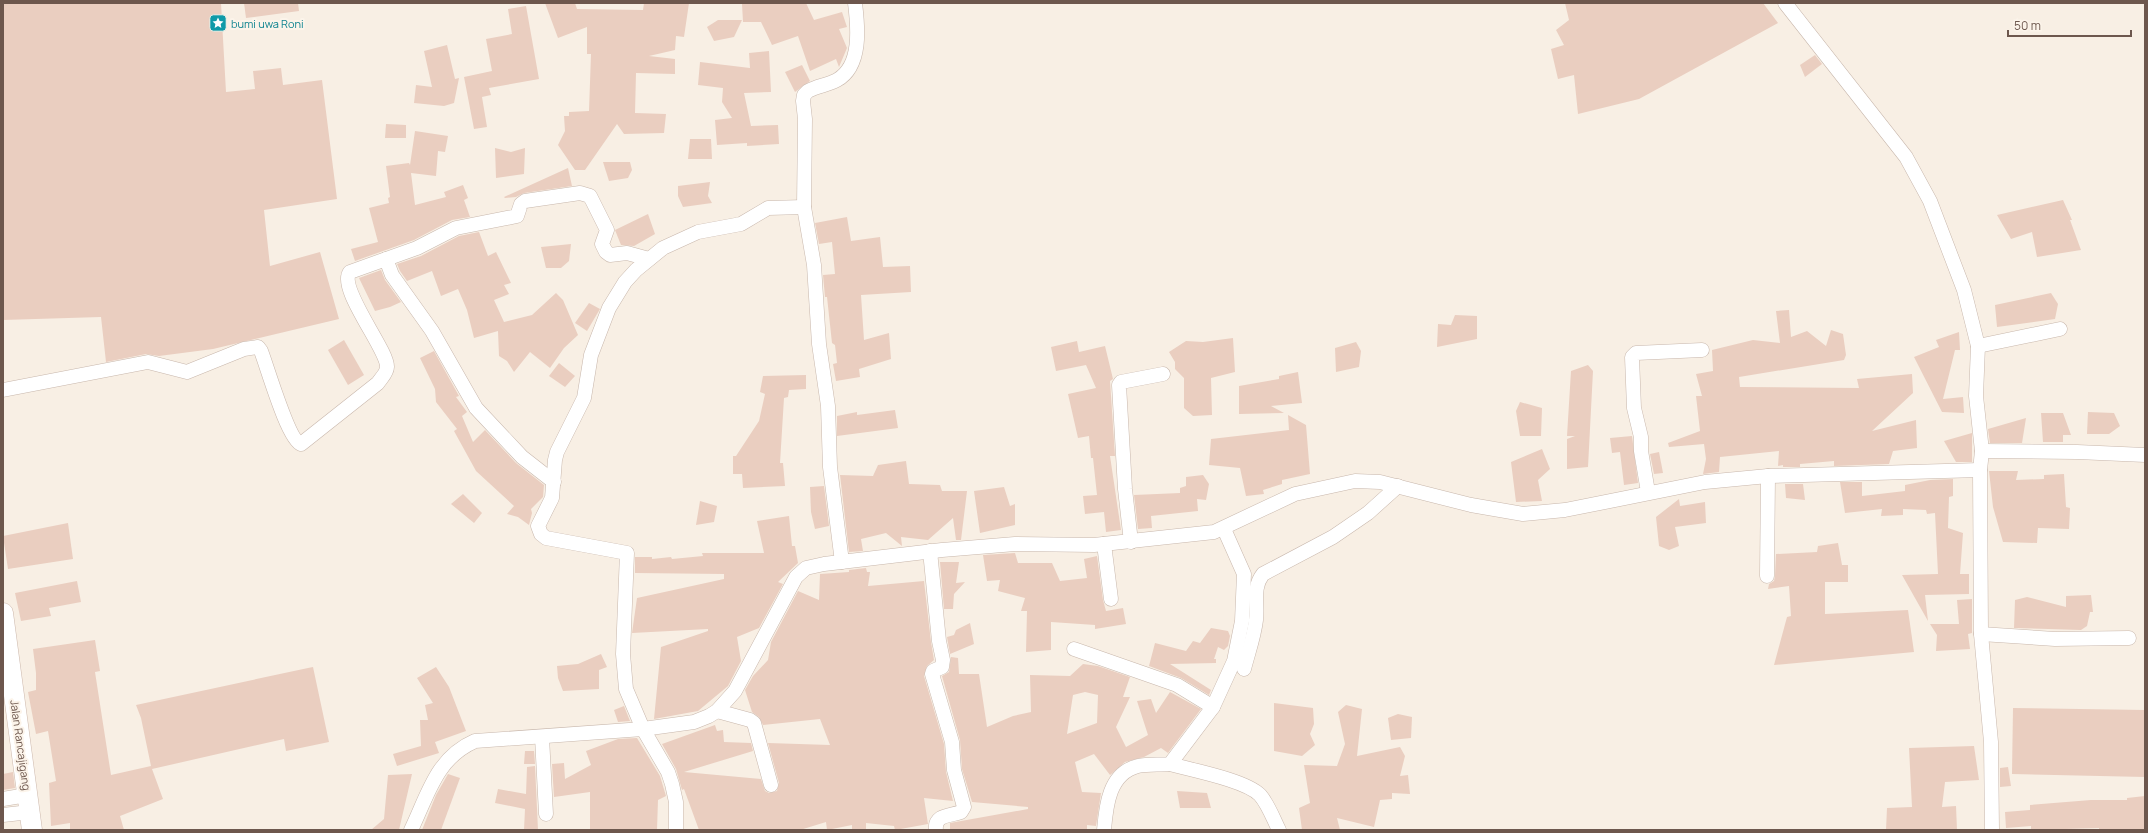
<svg xmlns="http://www.w3.org/2000/svg" width="2148" height="833" viewBox="0 0 2148 833" font-family="Manrope,sans-serif">
<rect width="100%" height="100%" fill="#f8efe4"/>
<g fill="#eacec0" fill-rule="evenodd">
<polygon points="3,3 221,3 226,92 255,89 253,71 281,68 283,85 322,80 337,199 264,210 270,266 320,252 339,319 213,349 159,356 146,354 106,362 101,317 3,320"/>
<polygon points="244,3 298,3 299,11 246,18"/>
<polygon points="545,3 575,3 577,9 643,10 644,3 689,3 684,37 676,36 675,50 649,56 675,59 675,74 636,73 635,113 666,114 664,133 624,134 617,124 585,170 575,170 558,145 565,131 564,116 569,116 569,112 589,111 591,54 587,54 587,27 558,38"/>
<polygon points="770,3 806,3 814,20 842,12 847,27 839,29 847,48 839,67 836,59 810,71 798,36 772,45 761,22 743,22 742,4"/>
<polygon points="1565,3 1763,3 1778,23 1639,99 1578,114 1574,75 1558,79 1551,49 1564,45 1556,30 1569,20"/>
<polygon points="526,6 539,79 489,88 491,95 482,97 487,127 474,129 464,77 492,71 486,39 512,34 508,9"/>
<polygon points="718,20 742,20 734,37 714,41 707,27"/>
<polygon points="447,45 455,79 459,78 454,103 444,106 414,103 416,85 432,87 424,51"/>
<polygon points="769,51 771,92 744,93 751,126 778,125 779,144 747,146 747,143 717,145 715,120 732,118 722,102 723,88 698,85 700,62 750,68 749,53"/>
<polygon points="1815,55 1822,64 1805,77 1800,65"/>
<polygon points="802,65 810,81 795,92 785,72"/>
<polygon points="386,124 406,125 406,138 385,138"/>
<polygon points="415,131 448,136 445,152 438,151 436,176 411,173 415,205 446,197 444,192 463,185 468,198 464,200 470,217 452,220 414,240 355,261 351,249 378,242 369,208 389,203 388,198 390,197 386,166 409,163 410,165"/>
<polygon points="690,139 711,139 712,159 688,159"/>
<polygon points="495,148 511,152 525,148 524,174 496,178"/>
<polygon points="603,162 630,162 632,170 628,178 609,181"/>
<polygon points="568,168 572,186 524,193 516,197 505,198 504,197"/>
<polygon points="710,182 708,196 712,203 683,207 678,196 678,186"/>
<polygon points="2063,200 2072,220 2070,220 2081,250 2037,257 2032,232 2011,239 1997,215"/>
<polygon points="648,214 655,234 634,246 621,245 615,230"/>
<polygon points="847,217 851,241 880,237 883,267 910,266 911,292 861,295 864,340 889,333 891,359 859,369 860,377 836,381 833,364 837,363 835,345 832,343 827,297 825,297 823,275 835,274 832,242 819,244 815,223"/>
<polygon points="479,232 488,256 496,252 511,283 504,285 509,294 494,300 504,322 532,315 556,293 563,300 578,335 564,348 550,368 530,352 514,372 507,361 499,356 498,331 474,338 467,310 458,289 441,296 432,271 407,281 400,271 397,264 421,256 459,236"/>
<polygon points="571,244 569,261 561,268 546,268 541,247"/>
<polygon points="381,270 385,280 401,302 390,307 375,311 359,278"/>
<polygon points="2051,293 2058,304 2055,319 1997,327 1995,305"/>
<polygon points="589,303 600,309 587,331 575,323"/>
<polygon points="1789,310 1791,337 1807,331 1826,346 1831,330 1843,334 1846,355 1844,360 1739,377 1740,387 1859,388 1857,379 1912,374 1913,393 1872,431 1916,420 1917,448 1893,451 1889,464 1834,466 1834,461 1800,464 1800,467 1783,467 1783,465 1778,466 1779,451 1720,457 1719,472 1703,474 1706,459 1704,444 1669,447 1668,443 1700,431 1696,396 1702,396 1696,374 1713,371 1712,350 1753,340 1780,343 1776,311"/>
<polygon points="1455,315 1477,316 1477,339 1437,347 1438,324 1451,325"/>
<polygon points="1959,332 1960,350 1955,350 1943,399 1963,397 1964,413 1942,412 1914,357 1939,347 1936,340"/>
<polygon points="1233,338 1235,372 1211,378 1212,415 1193,416 1184,408 1184,378 1175,369 1175,362 1169,352 1186,341 1203,342"/>
<polygon points="344,340 364,375 348,385 328,350"/>
<polygon points="1077,341 1079,352 1105,346 1113,379 1110,381 1115,456 1110,456 1121,530 1106,532 1104,512 1085,514 1083,496 1097,495 1093,458 1091,458 1089,436 1078,438 1068,394 1096,388 1086,365 1056,371 1051,347"/>
<polygon points="1356,342 1361,351 1359,367 1336,372 1335,348"/>
<polygon points="434,351 459,396 456,397 467,412 462,416 473,442 485,430 516,463 544,485 543,497 531,509 532,513 529,525 518,517 507,514 514,506 476,471 454,431 457,429 436,402 435,389 420,358"/>
<polygon points="559,363 575,376 565,387 549,376"/>
<polygon points="1588,365 1593,371 1588,467 1567,469 1567,439 1575,436 1567,436 1571,371"/>
<polygon points="1298,372 1302,403 1271,406 1284,413 1239,414 1239,386 1279,379 1279,376"/>
<polygon points="806,375 806,389 789,390 788,397 784,398 780,463 783,463 785,486 743,488 742,474 733,474 733,456 736,456 759,421 765,394 760,392 763,376"/>
<polygon points="1520,402 1542,408 1541,436 1520,436 1516,411"/>
<polygon points="895,410 898,428 837,436 837,416 857,412 857,415"/>
<polygon points="2088,412 2114,413 2120,426 2109,434 2087,434"/>
<polygon points="2041,413 2063,413 2071,435 2063,435 2063,442 2043,442"/>
<polygon points="1288,415 1306,425 1310,474 1282,480 1282,484 1263,490 1264,494 1246,496 1240,468 1209,465 1211,439 1289,430"/>
<polygon points="2026,418 2022,443 1990,443 1988,429"/>
<polygon points="1972,433 1972,462 1956,462 1944,441"/>
<polygon points="1632,436 1638,483 1624,485 1620,452 1612,453 1610,438"/>
<polygon points="1542,449 1550,469 1538,480 1542,501 1516,502 1511,462"/>
<polygon points="1659,452 1663,473 1654,474 1650,454"/>
<polygon points="906,461 909,484 940,485 942,491 967,491 961,540 956,540 953,518 928,540 901,537 902,546 886,533 861,539 863,551 849,552 840,475 873,476 878,465"/>
<polygon points="1989,471 2018,471 2016,480 2044,479 2044,475 2064,474 2066,507 2070,508 2069,529 2038,528 2037,543 2003,542 1993,507"/>
<polygon points="1203,475 1209,484 1206,500 1197,499 1198,511 1151,516 1152,528 1138,529 1134,495 1180,493 1180,488 1186,486 1186,477"/>
<polygon points="1953,479 1953,496 1949,497 1948,528 1963,533 1960,574 1969,574 1969,594 1925,595 1928,621 1902,575 1938,574 1935,513 1927,514 1926,510 1903,509 1903,515 1881,516 1882,509 1845,513 1840,482 1862,482 1862,496 1905,491 1905,485 1930,480"/>
<polygon points="1785,484 1803,484 1805,500 1786,498"/>
<polygon points="824,486 829,526 815,529 811,512 810,487"/>
<polygon points="1004,487 1010,506 1015,504 1015,525 980,533 974,491"/>
<polygon points="463,494 482,513 474,523 451,504"/>
<polygon points="1679,499 1680,506 1705,502 1706,523 1675,527 1679,546 1669,550 1659,546 1656,517"/>
<polygon points="700,501 717,506 714,522 696,525"/>
<polygon points="789,516 792,546 795,546 798,563 778,582 783,584 759,628 737,637 741,661 728,686 698,711 654,719 661,647 708,631 708,629 632,633 637,598 724,579 724,574 635,573 635,557 652,557 652,559 671,557 672,559 703,556 702,553 764,553 757,521"/>
<polygon points="68,523 73,559 8,569 3,536"/>
<polygon points="1838,543 1842,565 1848,565 1848,582 1825,582 1825,614 1908,610 1914,652 1774,665 1787,617 1791,616 1789,586 1768,589 1769,584 1774,581 1775,576 1776,554 1817,552 1818,546"/>
<polygon points="1015,553 1018,563 1052,563 1060,581 1087,578 1084,559 1097,556 1103,600 1106,611 1123,608 1126,624 1095,629 1095,625 1051,622 1051,650 1026,652 1027,611 1021,611 1025,598 998,591 1000,580 987,581 983,555"/>
<polygon points="940,562 959,562 956,583 965,582 954,594 953,609 944,609"/>
<polygon points="866,568 867,572 870,572 868,586 924,581 931,642 934,660 927,666 924,676 944,744 946,772 953,801 924,798 928,824 895,830 894,826 866,823 866,830 852,830 852,825 827,830 826,822 800,830 699,830 684,789 682,790 676,769 662,744 715,725 717,731 723,730 724,742 751,743 753,751 684,772 761,779 765,791 769,793 777,791 779,783 768,743 830,745 820,719 763,725 759,717 752,712 745,690 753,676 768,660 771,642 798,591 819,600 820,574 849,572 849,570"/>
<polygon points="77,581 81,602 49,608 51,616 21,621 15,593"/>
<polygon points="2091,595 2093,612 2090,612 2087,626 2081,630 2014,628 2015,600 2027,597 2066,607 2066,596"/>
<polygon points="1972,599 1972,633 1968,634 1970,649 1936,651 1937,635 1930,624 1959,624 1957,600"/>
<polygon points="970,623 974,644 950,654 947,637 954,635 956,630"/>
<polygon points="1211,628 1228,631 1230,636 1228,646 1224,650 1218,647 1214,659 1216,659 1216,663 1170,664 1211,690 1209,695 1181,678 1149,666 1155,643 1186,651 1193,641 1200,643"/>
<polygon points="95,640 100,671 95,672 111,775 151,766 141,718 136,705 308,668 313,667 329,742 286,751 284,739 152,769 163,799 120,816 124,830 70,830 70,823 51,826 49,783 56,781 48,731 36,734 28,692 36,690 36,673 33,649"/>
<polygon points="601,654 607,667 599,670 599,689 563,691 558,678 557,666 578,664"/>
<path d="M951 657 958 658 959 674H979L987 727 1013 716 1031 712 1030 675 1070 676 1083 664 1098 666 1130 677 1123 697H1130L1116 727 1126 747 1148 735 1137 701 1151 699 1156 713 1170 692 1201 709 1168 753 1161 748 1144 757 1125 762 1110 775 1094 754 1075 762 1082 792 1101 793 1096 826 1087 825V830H950V823L1028 809V807L972 802 962 769 960 740 942 676 949 672ZM1085 692 1098 695 1097 723 1067 734 1073 695Z"/>
<polygon points="436,667 449,687 466,731 435,742 439,753 397,766 393,754 421,746 420,720 428,720 425,705 433,703 417,678"/>
<polygon points="1274,703 1313,708 1314,724 1310,734 1315,745 1302,756 1274,751"/>
<polygon points="1346,705 1362,709 1357,756 1400,747 1405,756 1400,776 1408,775 1410,794 1392,793 1392,799 1380,800 1374,827 1337,818 1340,830 1302,830 1299,808 1310,803 1304,765 1337,766 1345,744 1338,712"/>
<polygon points="624,706 630,721 618,722 614,710"/>
<polygon points="2013,708 2145,710 2145,777 2012,774"/>
<polygon points="1398,714 1412,717 1411,738 1391,740 1388,718"/>
<polygon points="637,738 660,776 666,796 658,800 657,830 590,830 590,792 554,797 552,764 564,763 565,779 591,765 586,751 618,739"/>
<polygon points="1974,746 1979,780 1945,782 1942,807 1956,806 1957,830 1886,830 1887,808 1912,807 1909,748"/>
<polygon points="525,751 534,751 535,764 524,764"/>
<polygon points="535,766 538,830 524,830 525,809 495,803 498,789 526,794 527,767"/>
<polygon points="2008,767 2011,786 2000,787 2000,768"/>
<polygon points="13,772 15,788 3,790 3,774"/>
<polygon points="412,774 399,830 371,830 384,819 388,775"/>
<polygon points="448,774 460,778 441,830 422,830 436,795"/>
<polygon points="1177,791 1207,793 1211,808 1180,808"/>
<polygon points="2145,796 2145,830 2099,830 2099,828 2031,830 2031,826 2006,828 2005,812 2030,810 2030,805 2091,800 2127,800 2127,798"/>
</g>
<g fill="none" stroke-linecap="round" stroke-linejoin="round">
<defs>
<g id="street">
<polyline points="1785,3 1906,157 1930,201 1964,290 1978,346 1976,396 1982,451 1980,470 1981,634 1991,742 1992,830"/>
<polyline points="386,259 392,275 432,331 476,408 522,457 554,482"/>
<polyline points="1978,346 2060,329"/>
<path d="M3 390 148 362 187 372 244 349 258 347 261 351C267 366 288 440 301 444L378 383C381 378 387 373 387 367 388 350 337 288 350 272L417 248 456 228 517 216 521 204 525 201 580 193 590 196 607 230 602 244 606 252 610 255 627 253 649 259"/>
<polyline points="1982,451 2077,452 2145,455"/>
<polyline points="1648,492 1641,451 1641,437 1634,408 1632,357 1636,353 1702,350"/>
<polyline points="1131,542 1125,489 1119,385 1121,382 1163,374"/>
<polyline points="1104,544 1111,599"/>
<path d="M930 551 939 641 943 660 942 667 933 671 932 674 952 742 954 770 964 807 961 812C951 816 934 814 936 830"/>
<path d="M842 562 830 467 828 406 819 344 814 265 804 207 805 119 803 101 804 95 808 91C817 86 828 85 837 80 862 66 858 27 855 3"/>
<polyline points="1767,576 1768,476"/>
<polyline points="1981,634 2055,639 2129,638"/>
<polyline points="1074,649 1177,685 1213,707"/>
<path d="M1244 669C1248 653 1254 637 1256 620 1258 603 1252 588 1263 574L1333 537 1368 513 1398 486"/>
<polyline points="717,711 750,720 754,723 771,785"/>
<polyline points="542,737 546,814"/>
<path d="M1170 764C1191 770 1245 780 1260 795 1268 804 1273 818 1279 830"/>
<polyline points="3,799 27,795"/>
<polyline points="3,815 30,812"/>
<path d="M411 830C428 795 436 758 475 741L643 729 694 722 709 716 717 711 735 691 796 577 806 568 824 564 942 550 1015 544 1094 545 1214 532 1295 494 1355 481 1380 482 1471 505 1523 514 1565 510 1705 482 1768 476 1980 470"/>
<polyline points="676,830 676,802 672,784 668,772 643,729 626,689 623,654 627,553 546,538 541,534 538,526 552,498 555,460 557,452 584,398 591,355 609,308 625,282 636,270 663,248 698,232 741,224 768,208 804,207"/>
<path d="M1104 830C1106 806 1109 773 1138 766 1148 764 1159 765 1170 764L1213 707 1234 661 1242 621 1244 574 1224 529"/>
</g>
<polyline id="secondary" points="3,613 32,830"/>
</defs>
<use href="#street" stroke="#c8b7ac" stroke-width="15"/>
<use href="#secondary" stroke="#cdb9ad" stroke-width="21"/>
<use href="#street" stroke="#fff" stroke-width="14"/>
<use href="#secondary" stroke="#fff" stroke-width="20"/>
</g>
<defs>
<symbol id="sight-square" viewBox="-11 -11 22 22"><rect x="-9" y="-9" width="18" height="18" rx="4" fill="#0f9aa8" stroke="#fcf4ea"/><path d="M0-6L1.8-2.2L6-1.7L2.9 1.2L3.7 5.4L0 3.3L-3.7 5.4L-2.9 1.2L-6-1.7L-1.8-2.2Z" fill="#fff"/></symbol>
</defs>
<g fill-rule="evenodd">
<use href="#sight-square" x="208" y="13" width="20" height="20"/>
</g>
<g text-anchor="middle" dominant-baseline="central" stroke-width="4" stroke-linejoin="round" paint-order="stroke">
<g font-size="11" fill="#0d838f" stroke="#fcf4ea" text-anchor="start">
<text x="231" y="23">bumi uwa Roni</text>
</g>
<g font-size="11" fill="#6d574d" stroke="#fcf4ea">
<text transform="translate(21 745) rotate(82)">Jalan Rancajigang</text>
</g>
</g>
<rect width="2148" height="833" fill="none" stroke="#6d574d" stroke-width="8"/>
<path d="M2008 30v6h123v-6" fill="none" stroke="#6d574d" stroke-width="2"/>
<text x="2014" y="30" font-size="12" fill="#6d574d" stroke="#fcf4ea" stroke-width="3" paint-order="stroke">50 m</text>
</svg>
